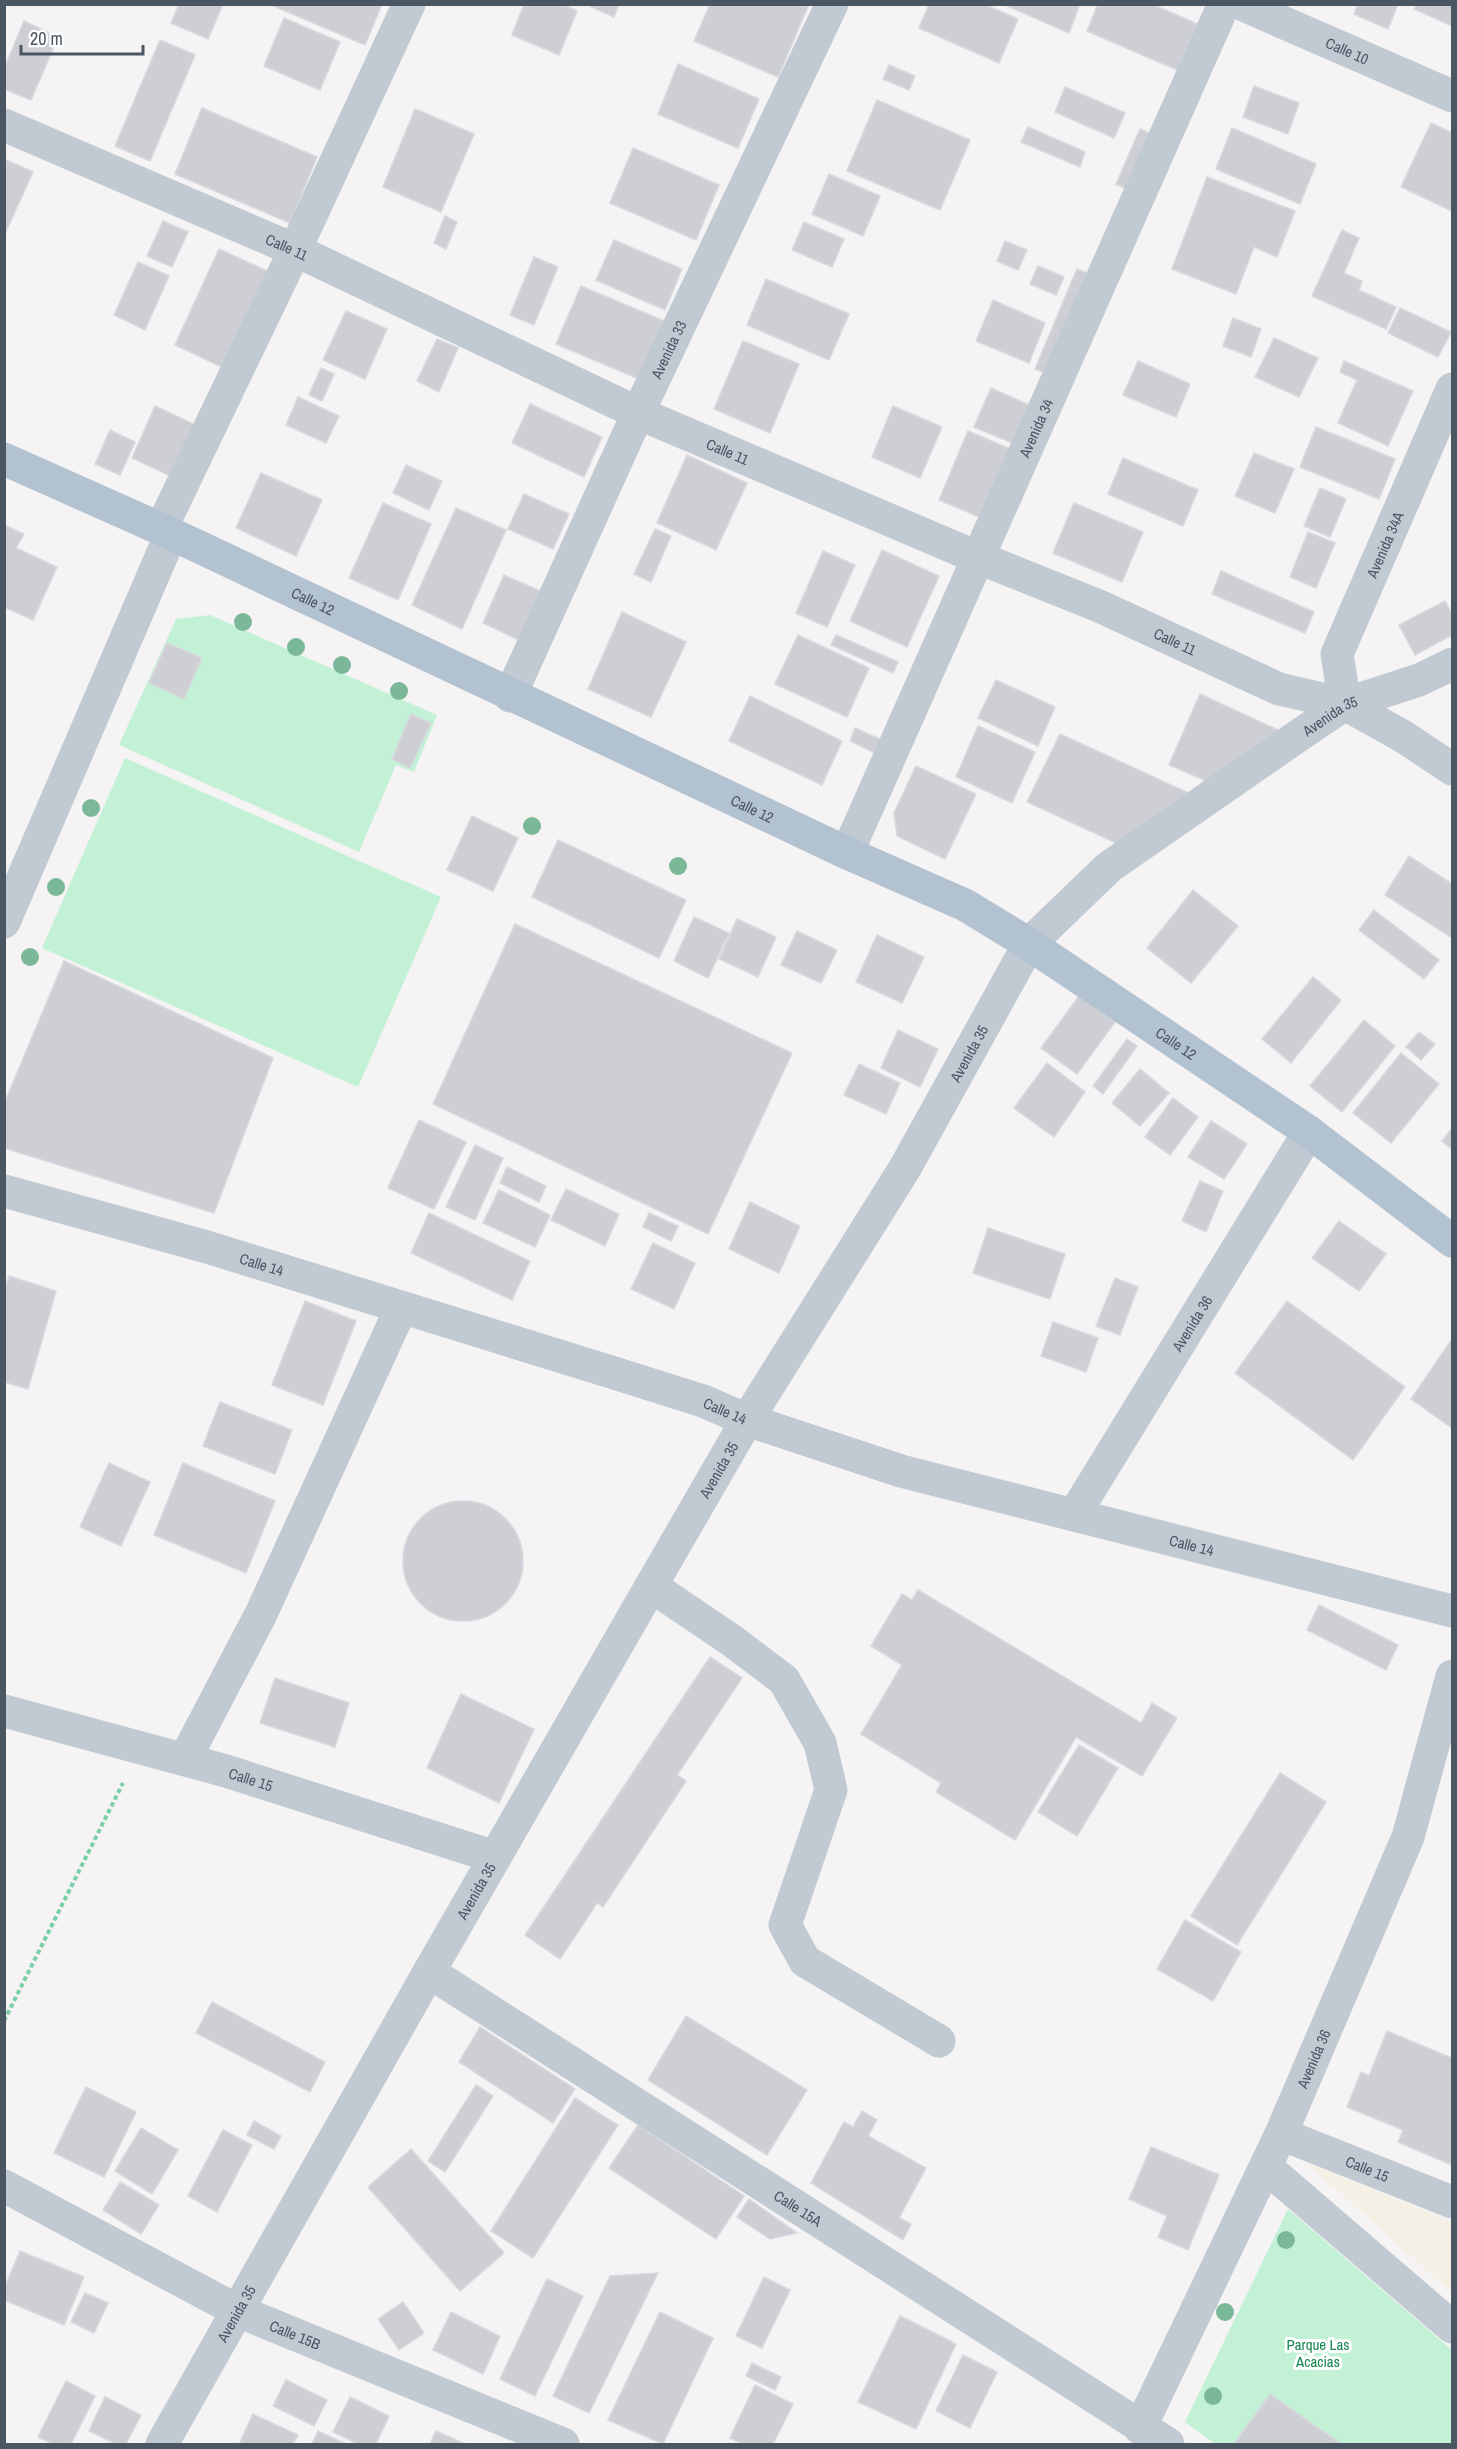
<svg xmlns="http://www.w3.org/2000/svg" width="1457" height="2449" viewBox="0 0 1457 2449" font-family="'Archivo Narrow',sans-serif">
<rect width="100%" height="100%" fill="#f5f3f3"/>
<g fill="#c3f1d5">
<polygon points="210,615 437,715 414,772 396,765 359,852 119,745 176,619"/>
<polygon points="125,758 441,897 358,1087 42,948"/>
<polygon points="1288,2209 1452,2350 1452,2444 1215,2444 1185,2422"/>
</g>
<polygon fill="#f5f0e5" points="1306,2162 1452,2222 1452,2293"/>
<g fill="#cdcfd5" stroke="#d7d9de" stroke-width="1.5">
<polygon points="179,4 223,4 208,39 171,23"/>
<polygon points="269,4 382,4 365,45"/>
<polygon points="524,4 562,4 577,11 559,55 512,35"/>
<polygon points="585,4 619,4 614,17"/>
<polygon points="710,4 809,4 778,77 694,41"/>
<polygon points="929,4 984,4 1018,19 999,63 919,28"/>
<polygon points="1003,4 1080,4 1069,33"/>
<polygon points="1098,4 1152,4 1197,24 1177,70 1087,31"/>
<polygon points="1358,4 1398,4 1388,29 1354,14"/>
<polygon points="1417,4 1452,4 1452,26 1414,9"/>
<polygon points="284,18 340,42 320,90 264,66"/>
<polygon points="24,21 58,37 31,100 4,89 4,69"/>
<polygon points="160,40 195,55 150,161 115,146"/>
<polygon points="678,64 759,99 738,148 658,114"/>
<polygon points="889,65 915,76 909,90 883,79"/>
<polygon points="1254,86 1299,103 1288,134 1243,117"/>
<polygon points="1065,87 1125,113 1114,138 1055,112"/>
<polygon points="877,100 970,140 940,210 847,171"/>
<polygon points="202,108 317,157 290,223 175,174"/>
<polygon points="415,109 474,134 441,212 383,187"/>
<polygon points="1431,123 1452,133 1452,211 1401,187"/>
<polygon points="1028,127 1085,152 1080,167 1021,142"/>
<polygon points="1232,128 1316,164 1300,204 1216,169"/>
<polygon points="1140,129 1162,139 1138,194 1116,184"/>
<polygon points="633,148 719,185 696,240 610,203"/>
<polygon points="4,159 33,172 4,236"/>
<polygon points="829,174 880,196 863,236 812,214"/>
<polygon points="1207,177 1295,211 1277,257 1254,247 1236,294 1172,269"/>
<polygon points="445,216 457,222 446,249 434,243"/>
<polygon points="163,221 188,232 172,267 147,256"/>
<polygon points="804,222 844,239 832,267 792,250"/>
<polygon points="1342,230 1359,238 1344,273 1362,281 1359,290 1396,307 1386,329 1312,296"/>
<polygon points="614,240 682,269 665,310 596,280"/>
<polygon points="1005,241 1027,250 1018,270 997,261"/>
<polygon points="219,249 278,276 234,373 175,345"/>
<polygon points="534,257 558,267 534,325 510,315"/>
<polygon points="138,262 169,276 145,330 114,315"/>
<polygon points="1038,266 1064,277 1056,295 1030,284"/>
<polygon points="1077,269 1090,274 1048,374 1035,369"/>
<polygon points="766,279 849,314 829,360 747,325"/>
<polygon points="581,286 664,321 639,379 556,344"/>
<polygon points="993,300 1045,323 1029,363 976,341"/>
<polygon points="1400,308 1451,332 1438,357 1388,333"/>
<polygon points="346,311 387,329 365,379 323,360"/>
<polygon points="1233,318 1261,329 1251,357 1223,346"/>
<polygon points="1274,338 1318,358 1299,397 1255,377"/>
<polygon points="437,339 458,348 439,392 417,381"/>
<polygon points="743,341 799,364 770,433 714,409"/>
<polygon points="1138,361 1190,384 1176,417 1123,395"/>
<polygon points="1344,361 1413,391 1388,446 1338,423 1357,380 1340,372"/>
<polygon points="321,368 334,374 322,401 309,395"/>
<polygon points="991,388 1038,409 1022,447 974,427"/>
<polygon points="298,397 339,416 326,443 286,425"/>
<polygon points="530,404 602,437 584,477 512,443"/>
<polygon points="155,406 202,428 179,480 132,458"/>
<polygon points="893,406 942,427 920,478 872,457"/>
<polygon points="1316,427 1395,459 1379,499 1300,467"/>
<polygon points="110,430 135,442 120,475 95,464"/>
<polygon points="968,431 1020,453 991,522 939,500"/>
<polygon points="1254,453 1294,469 1275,513 1235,496"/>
<polygon points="687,455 747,483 716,550 657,523"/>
<polygon points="1123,458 1198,490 1183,526 1108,494"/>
<polygon points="406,465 442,481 429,510 393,493"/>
<polygon points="261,473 322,500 296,556 236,528"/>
<polygon points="1320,488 1346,499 1330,537 1304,526"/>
<polygon points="524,494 569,514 553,549 508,529"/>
<polygon points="383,503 431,524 398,600 349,578"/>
<polygon points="1074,503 1143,532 1122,582 1053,553"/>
<polygon points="456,508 506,530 462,629 412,605"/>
<polygon points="4,525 24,534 16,548 57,567 33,620 4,607"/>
<polygon points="655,529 671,536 651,582 634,574"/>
<polygon points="1308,532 1335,543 1316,588 1290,577"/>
<polygon points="882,550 939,576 907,647 850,621"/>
<polygon points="823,551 855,565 827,627 796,613"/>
<polygon points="1221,571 1314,612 1305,633 1212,594"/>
<polygon points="504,575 549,595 527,644 483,623"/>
<polygon points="1445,601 1452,615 1452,635 1415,655 1399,625"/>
<polygon points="622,612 686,642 651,717 588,689"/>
<polygon points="798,635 869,668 847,717 775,684"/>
<polygon points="836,635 898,662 893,673 831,645"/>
<polygon points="167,643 202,658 184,699 149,683"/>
<polygon points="996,680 1055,707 1038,746 978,718"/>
<polygon points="1200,694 1280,731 1211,783 1169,765"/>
<polygon points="750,696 842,741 822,785 729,741"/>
<polygon points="411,714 431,723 410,768 392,759"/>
<polygon points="978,726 1035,752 1012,803 956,777"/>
<polygon points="855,728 891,744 885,758 850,741"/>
<polygon points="1060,734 1191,794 1116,843 1027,802"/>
<polygon points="916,766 976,794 945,859 897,836 894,813"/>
<polygon points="472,816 518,838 493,891 447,870"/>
<polygon points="558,840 686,900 659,958 532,897"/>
<polygon points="1409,856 1452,884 1452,938 1385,895"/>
<polygon points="1193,890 1238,926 1191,983 1147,948"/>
<polygon points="1374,910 1439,960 1424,979 1359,930"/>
<polygon points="694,917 729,933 708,978 674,961"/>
<polygon points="737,919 776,937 758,977 719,959"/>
<polygon points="515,924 792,1053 708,1234 433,1104"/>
<polygon points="797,931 837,950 821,983 781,965"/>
<polygon points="877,935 924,957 902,1003 856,982"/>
<polygon points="64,961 273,1058 214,1213 4,1148 4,1104"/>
<polygon points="1313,977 1341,1000 1291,1063 1262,1039"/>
<polygon points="1079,996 1115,1022 1077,1074 1041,1048"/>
<polygon points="1364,1020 1395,1046 1342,1112 1310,1086"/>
<polygon points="898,1030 938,1049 920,1087 881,1068"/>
<polygon points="1419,1032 1435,1044 1421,1060 1406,1047"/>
<polygon points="1127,1039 1137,1046 1103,1094 1093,1086"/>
<polygon points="1401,1053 1439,1084 1391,1143 1353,1113"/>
<polygon points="1047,1063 1085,1092 1054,1137 1014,1108"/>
<polygon points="859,1064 900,1083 886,1114 844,1095"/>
<polygon points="1140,1069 1169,1093 1140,1126 1112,1103"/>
<polygon points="1173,1098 1198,1117 1170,1155 1145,1137"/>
<polygon points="419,1120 466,1142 434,1209 388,1188"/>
<polygon points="1211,1121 1247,1144 1224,1179 1188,1157"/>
<polygon points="1452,1128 1452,1149 1442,1141"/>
<polygon points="475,1145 503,1158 475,1220 446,1207"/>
<polygon points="507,1167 546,1186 539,1202 500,1183"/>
<polygon points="1200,1181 1223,1191 1206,1232 1182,1221"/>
<polygon points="566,1189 619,1214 605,1246 551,1220"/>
<polygon points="499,1190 550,1215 535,1247 483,1223"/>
<polygon points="750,1202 800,1226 779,1273 729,1249"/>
<polygon points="429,1213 530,1261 512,1300 411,1253"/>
<polygon points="649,1213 678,1226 671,1241 643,1227"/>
<polygon points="1339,1221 1386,1254 1359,1291 1312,1258"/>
<polygon points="988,1228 1065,1254 1050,1299 973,1273"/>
<polygon points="653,1243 695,1263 674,1309 631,1289"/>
<polygon points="9,1276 56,1291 28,1389 4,1382 4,1293"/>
<polygon points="1115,1278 1138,1287 1120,1335 1096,1326"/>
<polygon points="305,1301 356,1321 323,1405 272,1385"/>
<polygon points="1287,1301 1405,1387 1353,1460 1235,1373"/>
<polygon points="1053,1322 1098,1338 1086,1372 1041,1356"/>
<polygon points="1452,1339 1452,1428 1411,1399"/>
<polygon points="220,1402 292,1430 275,1474 203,1446"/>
<polygon points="109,1463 150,1482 121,1546 80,1527"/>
<polygon points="183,1463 275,1501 246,1573 154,1535"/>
<circle cx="463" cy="1561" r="60"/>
<polygon points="918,1590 1141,1723 1152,1703 1177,1718 1142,1776 1076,1737 1015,1840 936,1792 941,1783 861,1734 902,1665 871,1646 902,1594 912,1600"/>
<polygon points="1319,1605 1398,1645 1386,1670 1307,1630"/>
<polygon points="710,1657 742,1678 677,1775 686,1781 603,1907 597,1903 560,1959 525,1935"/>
<polygon points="275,1678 349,1703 335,1747 260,1723"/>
<polygon points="461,1694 534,1729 499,1803 427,1768"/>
<polygon points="1079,1745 1118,1768 1077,1836 1038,1812"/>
<polygon points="1280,1773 1326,1802 1237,1945 1191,1916"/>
<polygon points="1185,1920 1241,1952 1213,2001 1157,1969"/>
<polygon points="212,2002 325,2062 310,2092 196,2033"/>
<polygon points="686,2016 807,2090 767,2155 648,2080"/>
<polygon points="480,2027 575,2089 553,2123 459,2062"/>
<polygon points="1387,2031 1452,2058 1452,2165 1398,2142 1403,2130 1347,2107 1361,2072 1369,2076"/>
<polygon points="476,2085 493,2096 445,2172 428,2161"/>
<polygon points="86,2087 136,2112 104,2177 54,2153"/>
<polygon points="575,2098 618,2125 533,2258 491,2231"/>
<polygon points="862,2111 877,2120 868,2136 926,2168 899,2218 911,2224 903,2240 811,2183 844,2122 853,2127"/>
<polygon points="254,2121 281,2136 274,2149 247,2135"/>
<polygon points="638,2125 744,2196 716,2239 609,2168"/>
<polygon points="141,2128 178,2150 152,2194 115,2171"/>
<polygon points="223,2130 252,2145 217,2212 188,2196"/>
<polygon points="1151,2147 1219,2175 1188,2250 1158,2237 1167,2216 1129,2199"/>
<polygon points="411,2149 504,2253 460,2291 368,2187"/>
<polygon points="120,2182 159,2205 141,2234 103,2210"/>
<polygon points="749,2199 797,2233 770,2239 737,2217"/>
<polygon points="20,2251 84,2277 64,2325 4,2300 4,2289"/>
<polygon points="658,2273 589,2413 553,2396 610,2276"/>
<polygon points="764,2277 790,2290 762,2348 736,2336"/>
<polygon points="547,2279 583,2296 535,2396 500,2379"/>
<polygon points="85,2293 108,2303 94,2333 71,2322"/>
<polygon points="403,2302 424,2333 399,2350 378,2319"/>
<polygon points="451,2312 500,2336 483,2374 433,2350"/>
<polygon points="660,2312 713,2338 663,2444 608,2420"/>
<polygon points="900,2316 956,2344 916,2429 858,2402"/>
<polygon points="963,2355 997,2372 970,2428 936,2411"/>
<polygon points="752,2363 781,2377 775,2390 746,2376"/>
<polygon points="286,2380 327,2400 314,2426 273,2406"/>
<polygon points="66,2381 95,2396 71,2444 53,2444 38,2437"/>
<polygon points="755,2385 793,2404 773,2444 743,2444 730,2438"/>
<polygon points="1270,2394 1341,2444 1234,2444"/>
<polygon points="105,2397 141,2415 126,2444 116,2444 89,2431"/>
<polygon points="350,2397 389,2416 376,2444 358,2444 333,2432"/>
<polygon points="253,2414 298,2435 293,2444 245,2444 240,2442"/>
<polygon points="318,2431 346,2444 312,2444"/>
<polygon points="436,2431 465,2444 430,2444"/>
</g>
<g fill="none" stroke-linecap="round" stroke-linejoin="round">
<polyline stroke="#7ad0a6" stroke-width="4" stroke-dasharray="4.5 3" stroke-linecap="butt" points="4,2021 123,1783"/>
<g stroke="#c1cad2" stroke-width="33">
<path id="s1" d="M1241 4 1452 96"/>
<path id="s2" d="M4 125 295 250 638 413 979 558 1099 606 1279 689 1345 704 1404 737 1452 769"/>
<polyline points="161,529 295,250 409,4"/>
<path id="s3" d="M510 696 638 413 832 4"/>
<path id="s4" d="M1345 704 1337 654 1452 389"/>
<path id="s5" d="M847 853 1224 4"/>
<polyline points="4,922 171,534"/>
<path id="s6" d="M4 1191 207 1247 611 1372 703 1401 747 1420 901 1471 1452 1611"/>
<path id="s7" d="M1074 1515 1309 1132"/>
<polyline points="651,1586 731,1640 784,1680 820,1743 831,1790 785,1925 805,1961 939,2041"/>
<path id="s8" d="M4 1711 226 1771 495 1857"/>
<polyline points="185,1759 261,1614 401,1308"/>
<path id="s9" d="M429 1972 1168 2444"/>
<path id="s10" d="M1281 2134 1452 2202"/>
<polyline points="1266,2167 1452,2327"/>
<path id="s11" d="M4 2186 238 2311 563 2444"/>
<path id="s12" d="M1140 2428 1281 2134 1408 1837 1452 1676"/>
<path id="s13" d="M162 2444 429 1972 651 1586 747 1420 905 1168 1029 944 1109 867 1295 738 1345 704 1419 680 1452 664"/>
</g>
<path stroke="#b3c2d1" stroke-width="33" id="s14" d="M4 459 161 529 847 853 965 905 1029 944 1309 1132 1452 1241"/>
</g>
<g fill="#7bb799">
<circle cx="243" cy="622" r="9"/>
<circle cx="296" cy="647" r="9"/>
<circle cx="342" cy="665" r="9"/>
<circle cx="399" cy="691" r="9"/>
<circle cx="91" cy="808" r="9"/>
<circle cx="532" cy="826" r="9"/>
<circle cx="678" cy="866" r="9"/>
<circle cx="56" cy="887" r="9"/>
<circle cx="30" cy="957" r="9"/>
<circle cx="1286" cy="2240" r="9"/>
<circle cx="1225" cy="2312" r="9"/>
<circle cx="1213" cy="2396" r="9"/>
</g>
<g text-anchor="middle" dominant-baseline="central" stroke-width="6" stroke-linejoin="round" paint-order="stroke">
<g font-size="15" fill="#4a5661" stroke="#fff">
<text stroke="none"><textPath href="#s1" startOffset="116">Calle 10</textPath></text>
<text stroke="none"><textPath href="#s2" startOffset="308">Calle 11</textPath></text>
<text stroke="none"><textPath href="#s3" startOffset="381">Avenida 33</textPath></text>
<text stroke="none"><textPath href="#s5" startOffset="465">Avenida 34</textPath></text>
<text stroke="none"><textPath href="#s2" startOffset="794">Calle 11</textPath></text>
<text stroke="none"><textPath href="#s4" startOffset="170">Avenida 34A</textPath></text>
<text stroke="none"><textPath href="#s14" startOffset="340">Calle 12</textPath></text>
<text stroke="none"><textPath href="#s2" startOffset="1280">Calle 11</textPath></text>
<text stroke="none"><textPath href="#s13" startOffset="2112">Avenida 35</textPath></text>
<text stroke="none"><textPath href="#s14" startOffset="826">Calle 12</textPath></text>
<text stroke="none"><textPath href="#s14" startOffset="1312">Calle 12</textPath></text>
<text stroke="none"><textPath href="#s13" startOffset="1608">Avenida 35</textPath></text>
<text stroke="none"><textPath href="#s6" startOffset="268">Calle 14</textPath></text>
<text stroke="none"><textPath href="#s7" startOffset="225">Avenida 36</textPath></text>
<text stroke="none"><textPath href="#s6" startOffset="754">Calle 14</textPath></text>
<text stroke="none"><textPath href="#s13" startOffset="1122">Avenida 35</textPath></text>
<text stroke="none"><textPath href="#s6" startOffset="1240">Calle 14</textPath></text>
<text stroke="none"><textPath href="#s8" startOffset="256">Calle 15</textPath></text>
<text stroke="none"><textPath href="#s13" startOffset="636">Avenida 35</textPath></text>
<text stroke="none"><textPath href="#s12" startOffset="408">Avenida 36</textPath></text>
<text stroke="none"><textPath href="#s10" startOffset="93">Calle 15</textPath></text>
<text stroke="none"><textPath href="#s9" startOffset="438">Calle 15A</textPath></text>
<text stroke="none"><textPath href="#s13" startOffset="150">Avenida 35</textPath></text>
<text stroke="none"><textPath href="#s11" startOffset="327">Calle 15B</textPath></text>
</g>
<g font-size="15" fill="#17864f" stroke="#fff">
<text x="1318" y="2344">Parque Las<tspan x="1318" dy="17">Acacias</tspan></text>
</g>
</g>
<rect width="1457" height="2449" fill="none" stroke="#4a5661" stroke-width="12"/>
<path d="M21 45v9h122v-9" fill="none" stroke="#4a5661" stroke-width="3"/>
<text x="30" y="45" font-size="18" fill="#4a5661" stroke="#ffffff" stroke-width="4.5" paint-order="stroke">20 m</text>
</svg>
